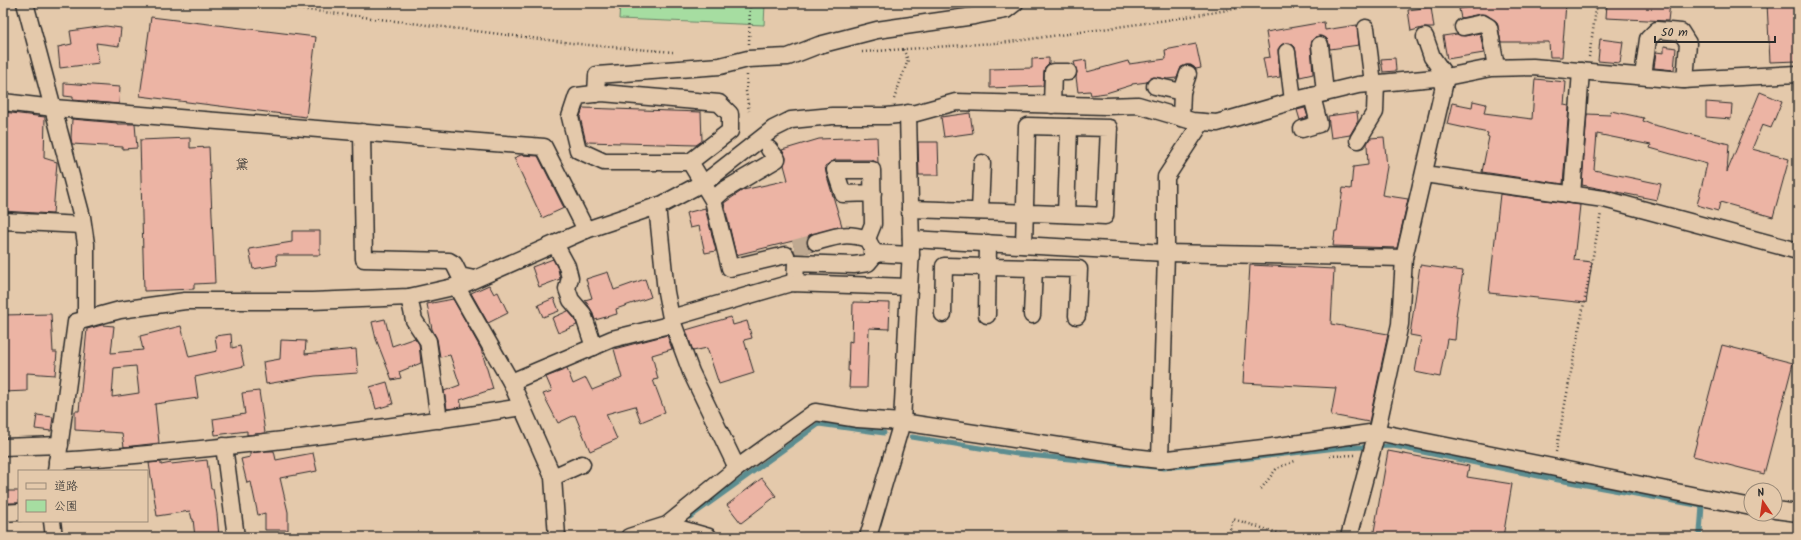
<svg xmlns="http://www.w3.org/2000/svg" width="1801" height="540" viewBox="0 0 1801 540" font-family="Kalam,'Klee One',sans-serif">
<rect width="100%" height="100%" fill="#e4c9ab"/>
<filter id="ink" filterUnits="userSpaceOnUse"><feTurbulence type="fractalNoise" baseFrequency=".025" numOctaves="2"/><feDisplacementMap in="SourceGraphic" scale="8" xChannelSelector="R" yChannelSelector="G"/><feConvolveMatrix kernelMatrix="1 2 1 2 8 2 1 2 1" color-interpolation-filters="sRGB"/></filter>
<g filter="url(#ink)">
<polygon fill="#a6dda1" stroke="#688466" points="620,3 765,3 764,25 619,19"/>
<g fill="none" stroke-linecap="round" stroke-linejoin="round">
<g stroke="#5c8d90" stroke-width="5">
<polyline points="912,437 1017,454 1164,468 1337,448 1394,446 1553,479 1702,506 1700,532 1698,537"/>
<polyline points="690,517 819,424 884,433"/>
</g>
</g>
<g fill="#ecb4a4" stroke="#2b2b2b" fill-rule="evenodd">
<polygon points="1488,3 1566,3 1562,57 1550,57 1549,42 1501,42 1497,22 1487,15 1480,14 1461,18 1459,9"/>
<polygon points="1607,3 1670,3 1668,21 1606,18"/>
<polygon points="1767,3 1798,3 1798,61 1770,62"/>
<polygon points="1431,7 1434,28 1422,28 1411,31 1408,10"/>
<polygon points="151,17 316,37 306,117 140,96"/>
<polygon points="1324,22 1325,30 1357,25 1359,45 1330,49 1328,40 1324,37 1319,36 1315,37 1312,41 1311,46 1313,74 1300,77 1295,47 1290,43 1285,43 1281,45 1278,49 1280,77 1267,79 1263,58 1270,57 1266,32"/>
<polygon points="106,26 121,28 119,46 96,43 99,63 60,68 58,47 72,44 70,31"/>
<polygon points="1480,33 1484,53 1447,59 1443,36 1457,34 1465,36"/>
<polygon points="1600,39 1623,42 1620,63 1598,61"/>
<polygon points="1196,44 1201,68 1196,69 1191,65 1186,65 1181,67 1177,78 1167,79 1153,77 1147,82 1132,84 1132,85 1106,93 1091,95 1090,91 1078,92 1076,77 1077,72 1074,62 1086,60 1087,72 1128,61 1129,64 1166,59 1165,50"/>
<polygon points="1664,46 1676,48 1674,70 1654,68 1656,52 1664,53"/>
<polygon points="1049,58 1049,63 1045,67 1044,71 1043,86 990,88 990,69 1032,68 1032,59"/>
<polygon points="1395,58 1396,71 1383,72 1381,59"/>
<polygon points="1535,79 1566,82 1564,105 1569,106 1563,184 1482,172 1489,137 1487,136 1488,133 1447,124 1452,103 1472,107 1473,101 1486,104 1484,113 1532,119"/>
<polygon points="64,83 120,87 119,104 73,100 73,97 64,96"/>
<polygon points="1760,92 1782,101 1771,128 1762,125 1752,149 1789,159 1773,217 1720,202 1718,211 1697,205 1707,164 1650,148 1651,145 1597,134 1594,170 1661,184 1657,200 1582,185 1587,114 1610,115 1611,111 1644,118 1643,121 1650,124 1729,144 1727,172"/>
<polygon points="1706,102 1732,104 1731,119 1706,117"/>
<polygon points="583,108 701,112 702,141 696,145 586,142 580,117"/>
<polygon points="1305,108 1308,117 1300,120 1297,110"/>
<polygon points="3,112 45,117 44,158 57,162 53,214 3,211"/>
<polygon points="1357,112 1358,121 1350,135 1331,138 1328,116"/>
<polygon points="970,113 973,133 944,137 941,117"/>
<polygon points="72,119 117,123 117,124 135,124 137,148 123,149 123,147 72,144 71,138"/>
<polygon points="877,137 878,163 872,160 835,160 825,166 826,173 842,226 809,235 807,239 807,244 813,251 796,254 793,241 736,255 724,203 743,190 788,180 784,165 786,158 782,150 819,139"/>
<polygon points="1384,137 1387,167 1382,195 1408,199 1397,248 1333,246 1335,231 1337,231 1343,188 1351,189 1353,167 1368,165 1367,144 1370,138"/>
<polygon points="190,138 190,148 209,147 215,283 194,284 194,289 144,291 140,140"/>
<polygon points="918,142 938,142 939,175 919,175"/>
<polygon points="521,155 538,156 564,208 542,218 514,158"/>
<polygon points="1500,194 1580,205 1574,260 1592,262 1586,303 1489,293"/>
<polygon points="705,208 716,251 705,253 699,226 690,228 686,213"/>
<polygon points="292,231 320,231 320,255 276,255 277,265 253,269 249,249 292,242"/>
<polygon points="553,259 558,269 560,279 539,287 532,267"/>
<polygon points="1250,265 1334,269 1331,324 1388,334 1369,422 1331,415 1336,388 1243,383"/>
<polygon points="1420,265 1463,271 1456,316 1457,316 1455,340 1447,339 1440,377 1415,372 1421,337 1410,335"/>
<polygon points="608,272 614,290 645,279 651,297 616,309 617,314 595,320 592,311 585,300 592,298 586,279"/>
<polygon points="489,285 494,294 498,292 508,313 488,323 471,293"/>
<polygon points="554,298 559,311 543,317 538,305"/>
<polygon points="453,299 481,349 493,389 460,400 462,407 447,409 444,391 460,385 450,355 440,357 437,339 432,329 427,304"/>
<polygon points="853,302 890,303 889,329 869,328 867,388 849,388 850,371 848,371 849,341 852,342"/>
<polygon points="568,311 575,319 577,325 558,333 552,318"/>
<polygon points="51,314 53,352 57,352 55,375 27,373 27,391 3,392 3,315"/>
<polygon points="731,317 733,325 747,321 752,338 744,340 754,373 719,384 707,348 693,351 686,330"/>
<polygon points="385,319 392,346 415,338 419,344 421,363 399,372 401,378 392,380 376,339 372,322"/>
<path d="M102 325 114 326 111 353 143 350 140 336 181 326 189 357 217 351 215 336 231 334 232 348 240 346 244 366 195 377 198 398 155 404 159 443 124 447 122 433 75 430V411H79L87 329ZM136 366 139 393 112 397 114 368Z"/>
<polygon points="667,335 672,349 652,355 658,379 653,380 665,412 641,422 635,406 606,414 617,439 590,451 575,415 558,423 543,394 552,391 546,377 567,369 573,384 586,378 592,390 622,378 614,349"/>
<polygon points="281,340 306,341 305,354 356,349 358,373 315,376 266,384 263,362 280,359"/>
<polygon points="1722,345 1793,363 1764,474 1693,456"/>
<polygon points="387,382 393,404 376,409 370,387"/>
<polygon points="259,391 265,433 247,435 247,431 215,435 213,419 245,414 242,393"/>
<polygon points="37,415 53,417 51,431 35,429"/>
<polygon points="267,451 274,451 276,460 313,453 317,471 280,478 288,512 288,530 265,530 265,513 258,515 251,482 247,483 241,459 250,457 250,453"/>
<polygon points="1388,451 1469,466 1467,477 1512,484 1503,537 1373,537"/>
<polygon points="207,460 211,489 213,489 217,514 219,537 195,537 193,519 192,519 190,511 157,516 149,463 161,462 161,465 171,463 171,464"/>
<polygon points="762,478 776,496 741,523 727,505"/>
<rect x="3" y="491" width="16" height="12"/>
</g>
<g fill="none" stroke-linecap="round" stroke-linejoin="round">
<polyline stroke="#bfa991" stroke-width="16" stroke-dasharray="16 8" stroke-linecap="butt" points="794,248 816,242"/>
<defs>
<g id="minor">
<polyline points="25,3 82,217 86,244 86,319"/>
<polyline points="1463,27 1482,23 1489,27 1496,67"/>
<polyline points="1366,28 1373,83"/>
<polyline points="1320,45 1325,93"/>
<polyline points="1287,52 1293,101"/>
<polyline points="1643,76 1648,39 1657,30 1681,32 1688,43 1685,80"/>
<polyline points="1155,86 1182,92"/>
<polyline points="596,94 597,75 720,66 748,59 788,57 819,45 877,30 974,16 1006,10 1015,3"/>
<polyline points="3,102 54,108 544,147 586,230"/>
<polyline points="1052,105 1053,72 1068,72"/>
<polyline points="1181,118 1182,92 1188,74"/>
<polyline points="1302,129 1319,124 1312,96"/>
<polyline points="362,132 364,259 449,261 454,264 460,276 474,279"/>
<polyline points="1358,140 1375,112 1376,83"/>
<polyline points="690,162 604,162 578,150 570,117 577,96 602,93 719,103 730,114 730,131 690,162 713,200 730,268 786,255"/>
<polyline points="1424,174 1604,199 1798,251"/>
<polyline points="1572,195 1581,71"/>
<polyline points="713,200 723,191 777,159 769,149"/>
<polyline points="657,206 666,292 671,318 691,372 737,468"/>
<path d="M910 209C975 211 1040 213 1105 216L1109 128 1027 126 1024 245"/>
<polyline points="980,211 982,163"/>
<polyline points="1066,214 1069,127"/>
<polyline points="3,221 82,225"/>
<polyline points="867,239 873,224 872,170 835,170 843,194 873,193"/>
<polyline points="911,239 1166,253 1404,258"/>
<polyline points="555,244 567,266 570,278 567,289 571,300 583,314 594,347"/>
<polyline points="872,253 911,255"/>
<path d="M795 283 796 263 854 265 868 263 873 257 872 248 867 239C846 232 837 236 816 242"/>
<polyline points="456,286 511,382 553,477 557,537"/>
<polyline points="409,297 414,320 428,341 439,420"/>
<polyline points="943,314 944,266 1079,269 1077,316"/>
<polyline points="987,315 988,243"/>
<polyline points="1032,315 1034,268"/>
<polyline points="671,318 791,283 909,287"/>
<polyline points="511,382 612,339 673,324"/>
<polyline points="224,446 236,537"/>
<polyline points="3,447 60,445"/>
<polyline points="1160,460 1166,253 1166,177 1202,122"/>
<path d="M57 461C213 451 368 431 522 407"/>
<polyline points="56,471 76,322 120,310 185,301 312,301 409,297 462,285 586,230 663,204 708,180 773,129 791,120 832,116 887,116 916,113 956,102 1106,106 1138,105 1192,121 1217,123 1304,98 1358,85 1446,77 1491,68 1533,67 1682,80 1798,74"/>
<polyline points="553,477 582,464"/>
<polyline points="1775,510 1798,513"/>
<polyline points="3,513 19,512"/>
<polyline points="52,521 54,537"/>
<polyline points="667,525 709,537"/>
<polyline points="629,537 667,525 737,468 815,412 858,419 902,422 1133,457 1160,460 1279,446 1377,432 1751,507"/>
<polyline points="868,537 902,422 911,249 908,113"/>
<polyline points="1349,537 1374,443 1400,324 1404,258 1446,77 1432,57 1425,37"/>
</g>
</defs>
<use href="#minor" stroke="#2b2b2b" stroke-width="19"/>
<g stroke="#2b2b2b" stroke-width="2.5" stroke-dasharray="1 3" stroke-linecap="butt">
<polyline points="251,3 588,45 673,52"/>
<polyline points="749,44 750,3"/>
<polyline points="862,52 1009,42 1167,20 1270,3"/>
<polyline points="1589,57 1597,3"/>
<polyline points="747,75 746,91 749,111"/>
<polyline points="894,99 908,60 903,49"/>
<polyline points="1556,452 1601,213"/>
<polyline points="1330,456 1355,455"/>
<polyline points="1261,489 1277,468 1295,461"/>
<polyline points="1228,537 1233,519 1291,537"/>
</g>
<use href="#minor" stroke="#e4c9ab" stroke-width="16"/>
</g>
</g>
<g text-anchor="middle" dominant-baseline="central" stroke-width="4" stroke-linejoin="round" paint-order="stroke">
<g font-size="14" fill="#2b2b2b" stroke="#e4c9ab">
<text x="242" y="165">黛</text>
</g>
</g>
<rect width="1801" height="540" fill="none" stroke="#e4c9ab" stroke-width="16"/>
<rect x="8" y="8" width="1785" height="524" fill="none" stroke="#2b2b2b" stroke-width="1.5" filter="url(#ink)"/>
<rect x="18" y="470" width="130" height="52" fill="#e4c9ab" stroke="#9a8a78"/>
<rect x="26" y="483" width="20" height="6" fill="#e4c9ab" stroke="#9a8a78"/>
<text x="54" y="490" font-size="12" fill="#2b2b2b">道路</text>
<rect x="26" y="500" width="20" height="12" fill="#a6dda1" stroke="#9a8a78"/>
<text x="54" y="510" font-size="12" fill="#2b2b2b">公園</text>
<g transform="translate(1763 502) rotate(347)"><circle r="19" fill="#e4c9ab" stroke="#9a8a78"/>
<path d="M0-3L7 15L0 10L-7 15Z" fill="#c8321e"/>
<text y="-6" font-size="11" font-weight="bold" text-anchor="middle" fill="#2b2b2b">N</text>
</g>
<path d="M1655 36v6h120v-6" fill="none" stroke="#2b2b2b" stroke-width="2"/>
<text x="1661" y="36" font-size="12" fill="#2b2b2b" stroke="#e4c9ab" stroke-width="3" paint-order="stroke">50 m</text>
</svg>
